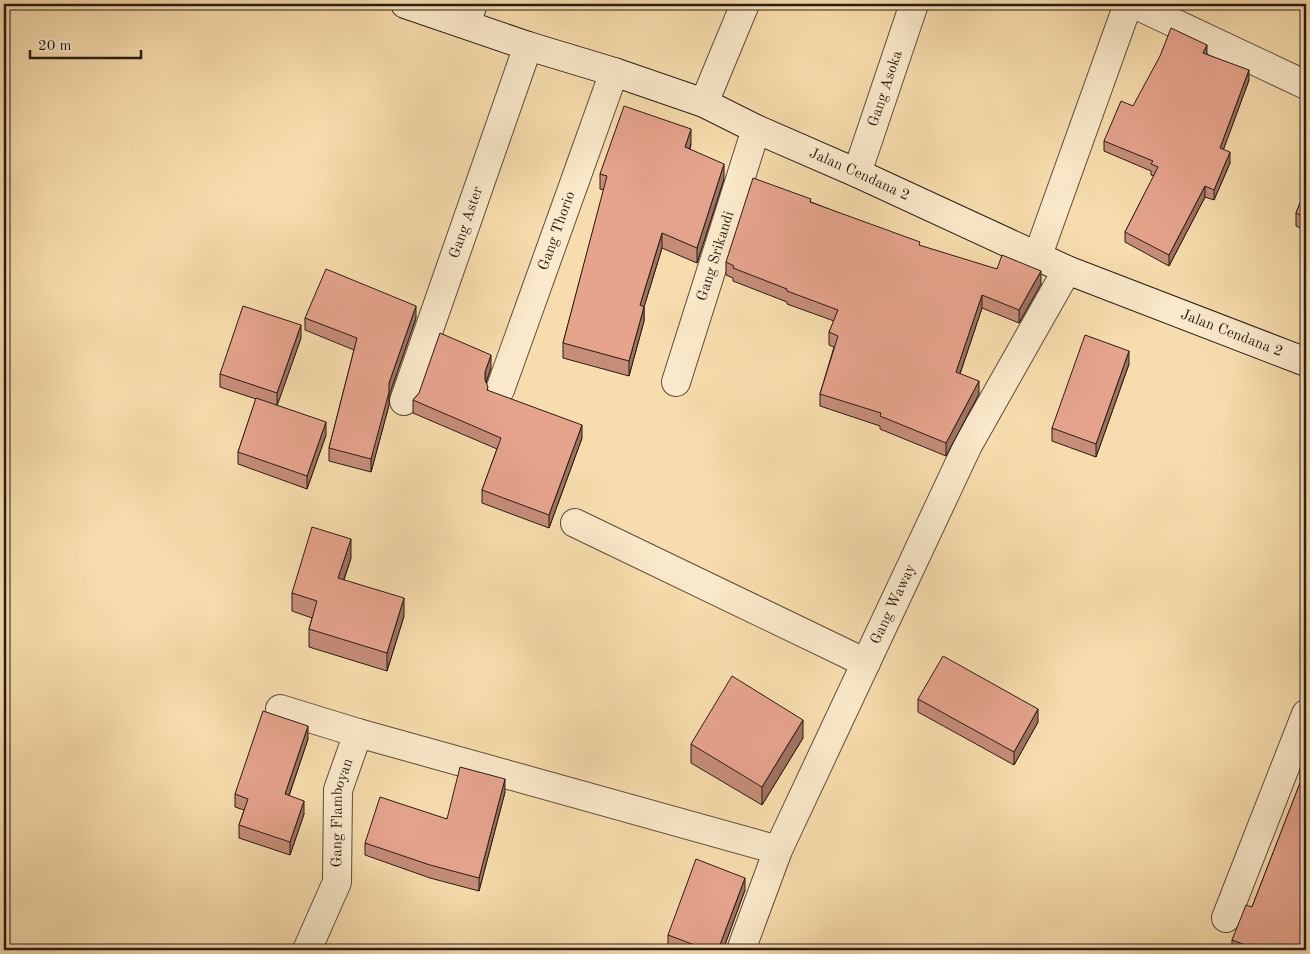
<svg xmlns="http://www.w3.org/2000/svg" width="1310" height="954" viewBox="0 0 1310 954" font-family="'Old Standard TT',serif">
<rect width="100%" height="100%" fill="#f7ddad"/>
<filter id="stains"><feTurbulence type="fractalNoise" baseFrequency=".004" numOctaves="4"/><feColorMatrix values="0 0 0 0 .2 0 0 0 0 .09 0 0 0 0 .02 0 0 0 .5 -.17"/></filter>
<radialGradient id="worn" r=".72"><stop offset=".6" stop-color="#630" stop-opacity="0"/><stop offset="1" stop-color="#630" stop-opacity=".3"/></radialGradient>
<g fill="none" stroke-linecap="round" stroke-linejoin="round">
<defs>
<g id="street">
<polyline points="1134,4 1306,85"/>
<polyline points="466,24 473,4"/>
<polyline points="704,103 745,4"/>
<path id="s1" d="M857 173 914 4"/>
<polyline points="1038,255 1128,4"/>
<path id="s2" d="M676 382 756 129"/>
<path id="s3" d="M500 390 614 72"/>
<path id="s4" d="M404 401 528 46"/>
<polyline points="575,523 866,663"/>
<polyline points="280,709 358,733 778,850"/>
<polyline points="1226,918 1306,714"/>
<path id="s5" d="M307 950 337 882 338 790 358 733"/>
<path id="s6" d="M741 950 778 850 968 445 1067 270"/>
</g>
<g id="secondary">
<path id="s7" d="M405 4 528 46 614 72 704 103 756 129 857 173 1067 270 1306 362"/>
</g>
</defs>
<use href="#street" stroke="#5c4c3c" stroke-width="30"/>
<use href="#secondary" stroke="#281c17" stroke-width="30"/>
<use href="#street" stroke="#fae9ca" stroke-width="28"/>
<use href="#secondary" stroke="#fae9ca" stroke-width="28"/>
</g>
<g fill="#c68d79" stroke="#281c17">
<polygon points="1207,54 1249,80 1223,150 1230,163 1214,200 1205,197 1169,266 1125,242 1125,232 1154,176 1151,175 1151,171 1104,151 1104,141 1133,106"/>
<polygon points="691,144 690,149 724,179 697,263 662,248 644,307 644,321 629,376 563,358 563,343 604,190 600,189 600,174"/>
<polygon points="1306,188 1306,231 1296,226 1296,213"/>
<polygon points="811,202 920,246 1041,284 1019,323 982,308 960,374 979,394 946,456 880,429 880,426 820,406 820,394 834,347 829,345 829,332 834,321 787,304 787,302 733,281 733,278 726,275 726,262"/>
<polygon points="305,318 416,318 389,396 389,405 371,472 329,461 329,448 354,350 305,330"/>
<polygon points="301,338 277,405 326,435 307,489 238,464 238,452 256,399 220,387 220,374"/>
<polygon points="1129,364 1096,457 1052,441 1052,428"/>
<polygon points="491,368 486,383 488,391 582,438 549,528 482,503 482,490 497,449 413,413 413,400 419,393"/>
<polygon points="351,558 344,580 404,616 387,671 309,647 309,629 312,618 292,611 292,593"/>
<polygon points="918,699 1038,722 1014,765 918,712"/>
<polygon points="803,738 762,805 691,763 691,744"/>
<polygon points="308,739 289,796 304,814 290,855 239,838 239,825 244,810 235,807 235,794"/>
<polygon points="1306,752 1306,950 1232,950 1232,940 1252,907 1301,781 1300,781 1300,768"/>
<polygon points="505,792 479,891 430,878 365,855 365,843 447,819"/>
<polygon points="745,890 723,950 674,950 668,948 668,935"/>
</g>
<g fill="#a17363" stroke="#281c17">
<polygon points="1207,45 1207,56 1203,53"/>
<polygon points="1249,70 1249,80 1220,159 1220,148"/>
<polygon points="691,129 691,144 685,162 685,147"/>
<polygon points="1230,152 1230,163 1214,200 1214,190"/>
<polygon points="724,164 724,179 697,263 697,248"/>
<polygon points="1205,186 1205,197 1169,266 1169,255"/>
<polygon points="662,233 662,248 640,320 640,305"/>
<polygon points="1041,271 1041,284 1019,323 1019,310"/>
<polygon points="982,295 982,308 956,385 956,372"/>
<polygon points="416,306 416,318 389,396 389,405 371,472 371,459 389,383"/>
<polygon points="644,307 644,321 629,376 629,361"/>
<polygon points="301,325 301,338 277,406 277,393"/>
<polygon points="1129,351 1129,364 1096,457 1096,444"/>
<polygon points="491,355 491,368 485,385 485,393 485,372"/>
<polygon points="979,381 979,394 946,456 946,443"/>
<polygon points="326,422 326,435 307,489 307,476"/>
<polygon points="582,425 582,438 549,528 549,515"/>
<polygon points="351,539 351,558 338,596 338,578"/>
<polygon points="404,598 404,616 387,671 387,653"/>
<polygon points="1038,709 1038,722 1014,765 1014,752"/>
<polygon points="803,720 803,738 762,805 762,787"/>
<polygon points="308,726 308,739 285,807 285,794"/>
<polygon points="505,779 505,792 479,891 479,878"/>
<polygon points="304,801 304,814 290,855 290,842"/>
<polygon points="745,878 745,890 723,950 718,950"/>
</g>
<g fill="#e6a48d" stroke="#281c17">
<polygon points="1171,28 1207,45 1203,53 1249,70 1220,148 1230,152 1214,190 1205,186 1169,255 1125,232 1158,167 1151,164 1153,161 1104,141 1121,101 1133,106 1160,56"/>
<polygon points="624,106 691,129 685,147 724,164 697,248 662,233 640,305 644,307 629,361 563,343 607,176 600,174"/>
<polygon points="753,178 811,199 810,202 920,242 919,245 997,269 1002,255 1041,271 1019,310 982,295 956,372 979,381 946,443 880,416 881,413 820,394 838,336 829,332 838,310 787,291 787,289 733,268 734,266 726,262"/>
<polygon points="1306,188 1306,218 1296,213"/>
<polygon points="326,269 416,306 389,383 389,392 371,459 329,448 357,338 305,318"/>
<polygon points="243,306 301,325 277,393 220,374"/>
<polygon points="440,333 491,355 485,372 485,380 488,387 487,390 582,425 549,515 482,490 501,438 413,400 419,393"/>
<polygon points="1085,335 1129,351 1096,444 1052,428"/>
<polygon points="256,398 326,422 307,476 238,452"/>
<polygon points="312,527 351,539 338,578 404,598 387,653 309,629 317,601 292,593"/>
<polygon points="943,656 1038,709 1014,752 918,699"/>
<polygon points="732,676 803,720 762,787 691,744"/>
<polygon points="263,711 308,726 285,794 304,801 290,842 239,825 248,799 235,794"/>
<polygon points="1306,752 1306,950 1259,950 1232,940 1246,905 1252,907 1305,770 1300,768"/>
<polygon points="460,767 505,779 479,878 430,865 365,843 380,797 447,819"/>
<polygon points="696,859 745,878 718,950 708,950 668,935"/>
</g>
<g text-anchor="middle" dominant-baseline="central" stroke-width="4.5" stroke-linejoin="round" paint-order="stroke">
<g font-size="15" fill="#281c17" stroke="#fae9ca">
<text stroke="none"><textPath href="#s1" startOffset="89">Gang Asoka</textPath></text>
<text stroke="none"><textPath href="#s7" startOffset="486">Jalan Cendana 2</textPath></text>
<text stroke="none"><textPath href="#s4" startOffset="189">Gang Aster</textPath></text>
<text stroke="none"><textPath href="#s3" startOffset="169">Gang Thorio</textPath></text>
<text stroke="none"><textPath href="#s2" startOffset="132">Gang Srikandi</textPath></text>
<text stroke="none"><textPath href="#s7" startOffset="891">Jalan Cendana 2</textPath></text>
<text stroke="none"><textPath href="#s6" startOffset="378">Gang Waway</textPath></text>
<text stroke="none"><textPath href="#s5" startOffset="144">Gang Flamboyan</textPath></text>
</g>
</g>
<rect width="1310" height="954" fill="none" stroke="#f7ddad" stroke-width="20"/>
<rect x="5" y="5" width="1300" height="944" fill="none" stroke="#281c17" stroke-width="2.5"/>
<rect x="10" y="10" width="1290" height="934" fill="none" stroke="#281c17"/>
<path d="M30 50v8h111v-8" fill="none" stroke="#281c17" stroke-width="2.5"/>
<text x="38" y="50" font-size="15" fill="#281c17" stroke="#fae9ca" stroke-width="4" paint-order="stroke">20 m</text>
<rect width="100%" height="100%" filter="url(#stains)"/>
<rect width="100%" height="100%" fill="url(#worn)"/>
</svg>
